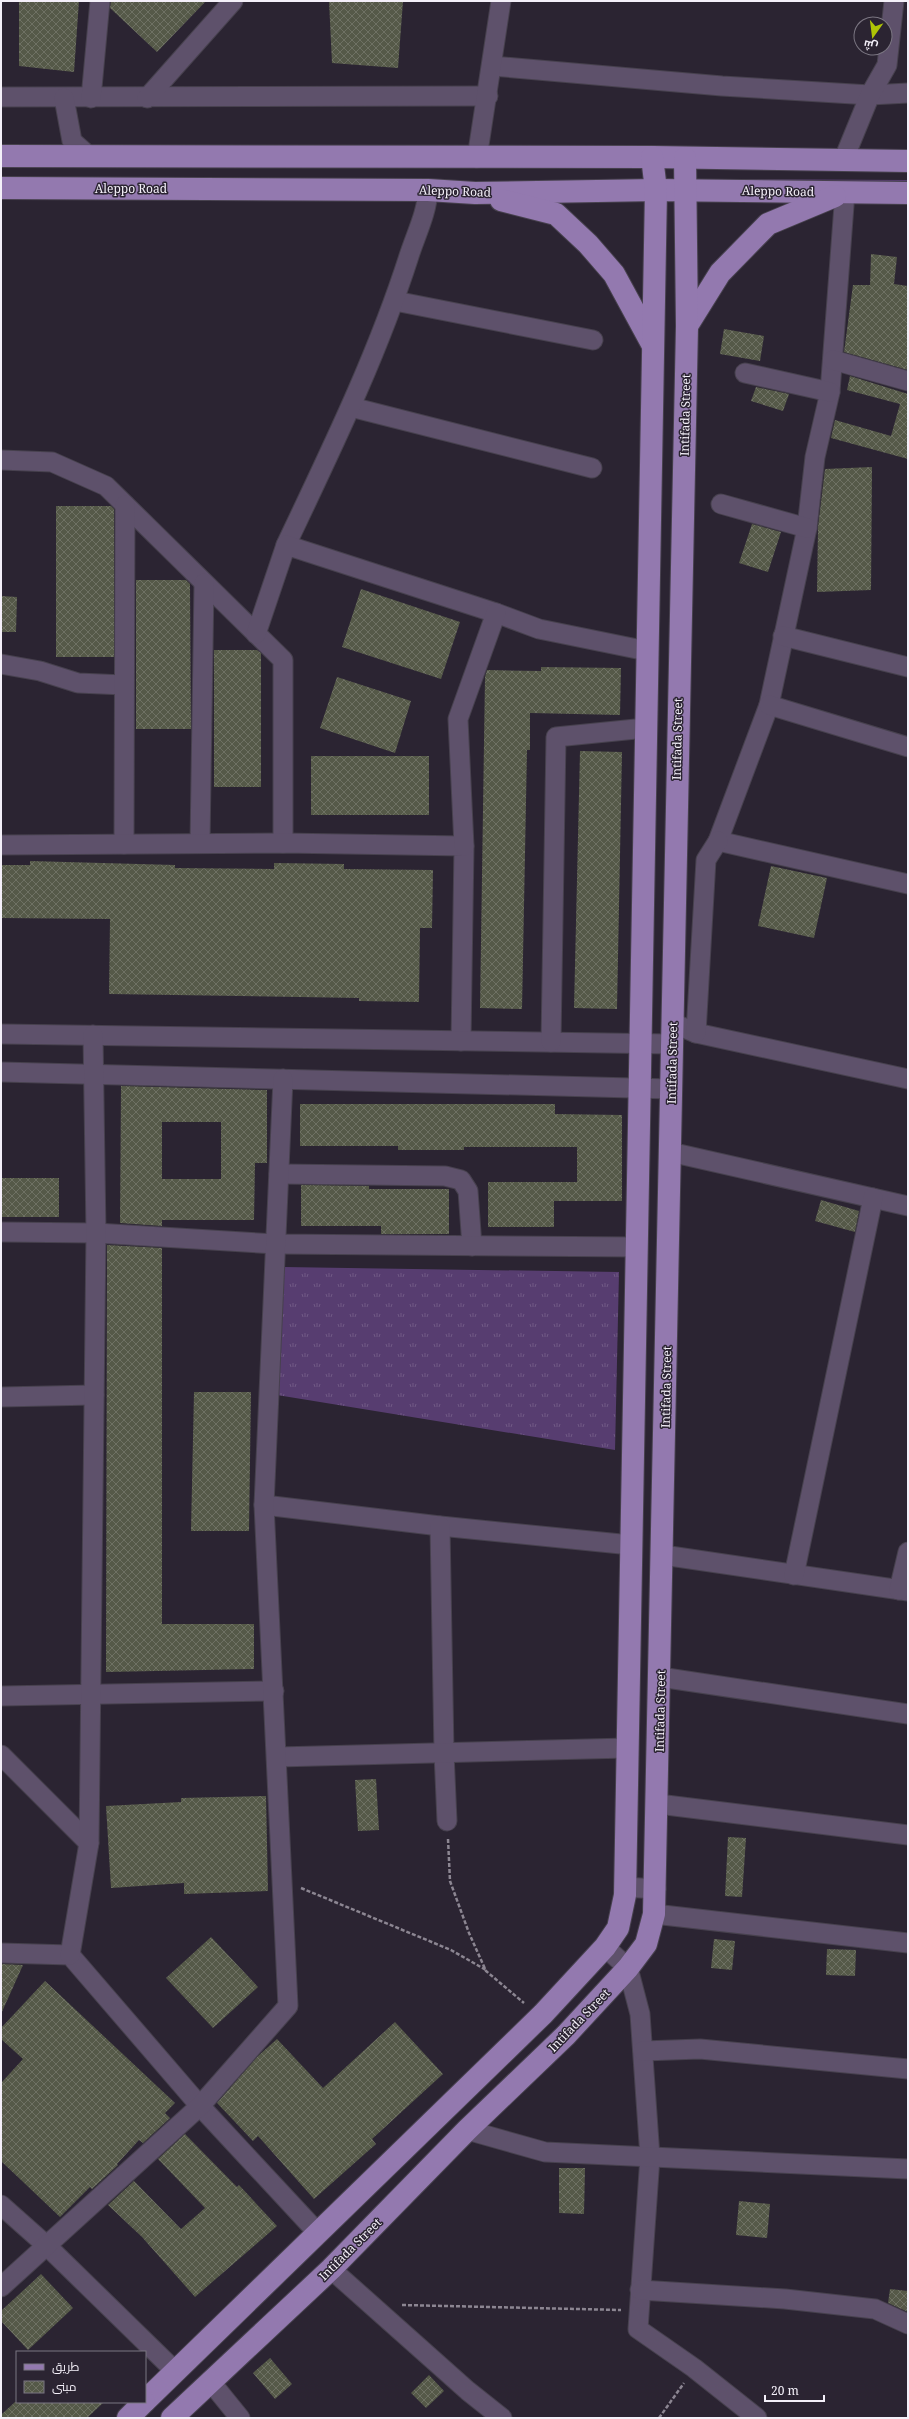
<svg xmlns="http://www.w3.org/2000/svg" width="909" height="2419" viewBox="0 0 909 2419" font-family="'Noto Serif',Cairo,serif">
<defs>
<pattern id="grass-tufts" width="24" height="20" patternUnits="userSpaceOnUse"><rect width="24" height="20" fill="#573d70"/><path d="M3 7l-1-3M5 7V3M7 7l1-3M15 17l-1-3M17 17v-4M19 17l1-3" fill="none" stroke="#705985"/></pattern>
<pattern id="building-cross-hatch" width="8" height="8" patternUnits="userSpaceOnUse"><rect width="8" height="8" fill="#555948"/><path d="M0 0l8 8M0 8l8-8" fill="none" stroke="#6e7163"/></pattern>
</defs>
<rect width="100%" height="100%" fill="#2b2432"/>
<g fill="url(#grass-tufts)">
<polygon points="708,179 908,180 908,188 707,182"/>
<polygon points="283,1267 619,1272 615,1450 277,1395"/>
</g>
<g fill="url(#building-cross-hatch)" fill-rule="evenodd">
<polygon points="19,1 79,1 74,72 19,66"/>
<polygon points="111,1 206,1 157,52 110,8"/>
<polygon points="329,1 403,1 398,68 332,63"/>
<polygon points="871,254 897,257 894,284 908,286 908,370 844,352 853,285 870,285"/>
<polygon points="724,329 764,336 760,361 720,354"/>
<polygon points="850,376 908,394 908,459 831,438 835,420 891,436 900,404 847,390"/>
<polygon points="756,387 789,394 783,411 751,401"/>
<polygon points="872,467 871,590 817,592 818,527 825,469"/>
<polygon points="56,506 111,506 114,509 114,657 56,657"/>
<polygon points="752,524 781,532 768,572 739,563"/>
<polygon points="136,580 186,580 190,584 191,729 136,729"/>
<polygon points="361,589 460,622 441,679 342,647"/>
<polygon points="1,596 17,597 16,632 1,632"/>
<polygon points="214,650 257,650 261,653 261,787 214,787"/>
<polygon points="541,667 621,668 620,715 530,713 530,750 527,750 522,1009 480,1008 485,677 487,670 541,671"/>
<polygon points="337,677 411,701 395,753 320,728"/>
<polygon points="580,751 622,752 617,1009 574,1008"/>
<rect x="311" y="756" width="118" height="59"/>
<polygon points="30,861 175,865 175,868 274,869 274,863 344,864 344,869 433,870 432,928 420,928 419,1002 359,1001 359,998 109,994 110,919 1,918 1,865 30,865"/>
<polygon points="771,866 827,878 814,938 758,926"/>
<path d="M121 1086 267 1090V1163H255L254 1220H162V1226L120 1223ZM162 1122H221V1179H162Z"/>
<polygon points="300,1104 555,1104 555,1114 622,1115 622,1201 554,1201 554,1227 488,1227 488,1182 577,1182 577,1147 464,1147 464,1150 398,1150 398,1146 300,1146"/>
<rect x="1" y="1178" width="58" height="39"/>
<polygon points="301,1185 369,1186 369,1189 449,1189 449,1234 381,1234 381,1226 301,1226"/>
<polygon points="821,1200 859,1211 855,1232 815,1221"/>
<polygon points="107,1245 162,1248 162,1624 254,1624 254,1669 106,1672"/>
<polygon points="194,1392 251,1392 249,1531 191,1531"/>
<polygon points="376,1779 379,1830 358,1831 355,1780"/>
<polygon points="266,1796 268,1891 184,1894 184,1883 111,1888 106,1806 181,1802 181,1798"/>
<polygon points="728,1837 746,1838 742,1897 725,1896"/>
<polygon points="211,1937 258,1987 213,2028 166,1978"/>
<polygon points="714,1939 735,1941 732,1970 711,1968"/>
<polygon points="827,1949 856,1950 855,1976 826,1975"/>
<polygon points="1,1964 23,1965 1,2014"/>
<polygon points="45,1981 175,2103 165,2113 170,2118 143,2143 139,2140 117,2164 118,2165 92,2189 90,2187 60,2217 1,2161 1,2083 23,2059 1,2039 1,2028"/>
<polygon points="395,2022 443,2074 372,2139 376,2144 314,2199 258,2136 253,2141 217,2103 258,2056 277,2039 323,2088"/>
<polygon points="185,2134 237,2187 239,2185 277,2226 195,2297 142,2237 108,2205 134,2181 181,2229 205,2208 158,2159"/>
<polygon points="559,2168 585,2168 584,2214 559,2213"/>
<polygon points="739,2201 770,2204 767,2238 736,2235"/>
<polygon points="41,2274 73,2308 28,2350 1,2321 1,2311"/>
<polygon points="890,2289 908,2291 908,2312 888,2303"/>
<polygon points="270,2358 292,2384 275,2399 253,2373"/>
<polygon points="429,2375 444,2391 426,2408 411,2393"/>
<polygon points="15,2402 104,2402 87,2418 1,2418 1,2415"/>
</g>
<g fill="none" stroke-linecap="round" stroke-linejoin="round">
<defs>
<g id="minor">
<polyline points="492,66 722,86 870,95 908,93"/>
<polyline points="1,97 488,96"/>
<polyline points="64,98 72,141 89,156"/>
<polyline points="91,98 100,1"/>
<polyline points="147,98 233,1"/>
<polyline points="477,158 501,1"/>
<polyline points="843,161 870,95 887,65 894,1"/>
<polyline points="845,192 830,392 815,457 807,528 769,705 718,841 908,884"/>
<polyline points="395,301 593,340"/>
<polyline points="833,360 908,381"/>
<polyline points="745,373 830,392"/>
<polyline points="351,407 592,468"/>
<polyline points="1,460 52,462 106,486 283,660 283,843"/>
<polyline points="721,504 807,528"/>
<path d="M286 545C331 450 377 356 409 256 416 234 427 213 428 190"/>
<polyline points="256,634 286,545 496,613 539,629 647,651"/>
<polyline points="783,636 908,667"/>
<polyline points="1,664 40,671 78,683 124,685"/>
<polyline points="769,705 908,747"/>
<polyline points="200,843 204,583"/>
<polyline points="124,844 125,505"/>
<polyline points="1,845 283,843 464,846 461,1041"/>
<polyline points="464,846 458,719 496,613"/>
<polyline points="673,1023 696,1033 908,1079"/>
<polyline points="696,1033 706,860 718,841"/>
<polyline points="1,1034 671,1044"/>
<polyline points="551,1042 556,737 646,728"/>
<polyline points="1,1072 671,1089"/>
<polyline points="670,1152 908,1206"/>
<polyline points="279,1174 445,1176 461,1180 468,1191 472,1246"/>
<polyline points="1,1232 96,1233 276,1244 637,1247"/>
<polyline points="1,1397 94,1395"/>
<polyline points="264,1505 440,1526 631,1545"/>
<polyline points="440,1526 444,1753 447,1821"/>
<polyline points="663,1555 908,1591"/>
<polyline points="794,1575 873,1198"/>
<polyline points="899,1590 908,1552"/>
<polyline points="660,1677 908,1714"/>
<polyline points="1,1696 274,1691"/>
<polyline points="1,1755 89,1843"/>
<polyline points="278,1757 627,1748"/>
<polyline points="658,1804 908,1835"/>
<polyline points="625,1887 656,1889"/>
<polyline points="654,1914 908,1943"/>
<polyline points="605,1947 628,1968 640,2014 650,2157 638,2329 694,2368 757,2418"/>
<polyline points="1,1953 70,1955 200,2106 317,2232"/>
<polyline points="70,1955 89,1843 96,1233 93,1035"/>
<polyline points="643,2051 700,2049 908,2069"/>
<polyline points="467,2130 545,2152 908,2169"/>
<polyline points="1,2205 46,2245 175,2371"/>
<polyline points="331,2269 468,2391 502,2418"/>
<polyline points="1,2287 200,2106 288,2006 264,1505 283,1079"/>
<polyline points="640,2290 785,2299 875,2309 908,2324"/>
<polyline points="210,2381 240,2418"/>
</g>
<g id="major">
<polyline points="1,156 652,157 908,161"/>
<polyline points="1,188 428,190 475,193 656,190 908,193"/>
<polyline points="501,200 556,214 588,244 614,274 652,344"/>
<polyline points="687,326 720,273 768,224 835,196"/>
<polyline points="145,2401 543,2014 605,1947 618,1928 625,1895 656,190 652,157"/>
<polyline points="128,2418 144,2402"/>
<polyline points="172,2418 331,2269 467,2130 566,2035 628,1968 646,1944 654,1914 687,326 685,158"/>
</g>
</defs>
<use href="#minor" stroke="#47414e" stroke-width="21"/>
<use href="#major" stroke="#47414e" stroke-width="24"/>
<g stroke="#8c8692" stroke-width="2.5" stroke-dasharray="4 2" stroke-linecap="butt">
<polyline points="448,1839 450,1881 469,1933 486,1971 524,2003"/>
<polyline points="301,1888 451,1950 486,1970"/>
<polyline points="402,2305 621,2310"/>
<polyline points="659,2418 684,2383"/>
</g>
<use href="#minor" stroke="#5e516b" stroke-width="19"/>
<use href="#major" stroke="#9379af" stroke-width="22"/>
</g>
<g text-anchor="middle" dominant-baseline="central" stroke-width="3" stroke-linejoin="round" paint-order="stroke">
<g font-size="12" fill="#f4f0f9" stroke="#2b2432">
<text x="131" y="188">Aleppo Road</text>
<text transform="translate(455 191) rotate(2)">Aleppo Road</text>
<text transform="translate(778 191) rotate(1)">Aleppo Road</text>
<text transform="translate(685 415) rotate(-89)">Intifada Street</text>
<text transform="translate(677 739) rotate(-89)">Intifada Street</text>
<text transform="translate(672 1063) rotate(-89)">Intifada Street</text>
<text transform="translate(666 1387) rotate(-89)">Intifada Street</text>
<text transform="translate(660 1711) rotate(-89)">Intifada Street</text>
<text transform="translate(579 2020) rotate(-46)">Intifada Street</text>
<text transform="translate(350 2249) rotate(-45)">Intifada Street</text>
</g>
</g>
<rect width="909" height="2419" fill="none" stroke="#f4f0f9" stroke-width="4"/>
<rect x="16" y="2351" width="130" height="52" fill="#2b2432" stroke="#7b7682"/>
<rect x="24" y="2364" width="20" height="6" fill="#9379af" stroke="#7b7682"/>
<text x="52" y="2371" font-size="12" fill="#f4f0f9">طريق</text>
<rect x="24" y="2381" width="20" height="12" fill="url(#building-cross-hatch)" stroke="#7b7682"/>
<text x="52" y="2391" font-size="12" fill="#f4f0f9">مبنى</text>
<g transform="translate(873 36) rotate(194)"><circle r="19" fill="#2b2432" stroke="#7b7682"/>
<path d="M0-3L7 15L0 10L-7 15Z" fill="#afc506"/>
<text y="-6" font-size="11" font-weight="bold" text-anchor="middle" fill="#f4f0f9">ش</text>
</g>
<path d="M765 2395v6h59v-6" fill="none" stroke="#f4f0f9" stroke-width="2"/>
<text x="771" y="2395" font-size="12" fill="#f4f0f9" stroke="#2b2432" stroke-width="3" paint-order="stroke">20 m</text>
</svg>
